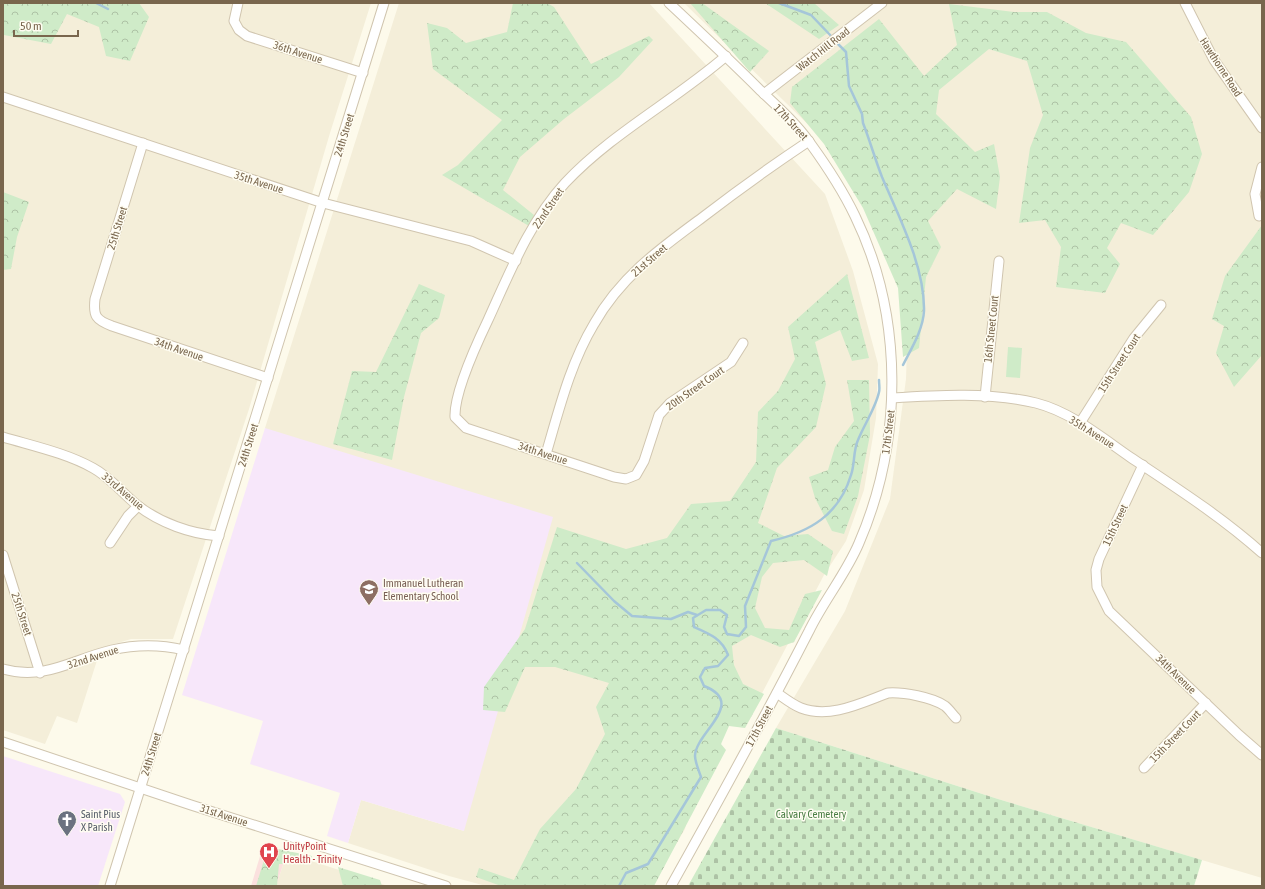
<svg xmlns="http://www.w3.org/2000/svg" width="1265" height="889" viewBox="0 0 1265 889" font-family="'Asap Condensed',sans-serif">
<defs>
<pattern id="forest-crowns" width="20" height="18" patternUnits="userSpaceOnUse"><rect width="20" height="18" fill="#cfebc8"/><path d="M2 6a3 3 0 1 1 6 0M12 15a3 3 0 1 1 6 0" fill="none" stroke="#adc2a5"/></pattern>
<pattern id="cemetery-stones" width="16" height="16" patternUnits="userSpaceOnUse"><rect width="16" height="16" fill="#cfebc8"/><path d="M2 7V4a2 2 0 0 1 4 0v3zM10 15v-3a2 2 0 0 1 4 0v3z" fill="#adc2a5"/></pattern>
</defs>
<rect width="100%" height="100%" fill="#fdfaeb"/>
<g fill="#f4eed9">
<polygon points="3,3 371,3 330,133 249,409 173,639 131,639 101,648 77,723 57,716 45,744 3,730"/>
<polygon points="399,3 649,3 825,194 853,271 878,364 876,418 864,490 846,541 824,575 749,718 713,709 685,829 651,886 486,886 449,876 348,843 361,800 464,831 265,428"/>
<polygon points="684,3 1262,3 1262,878 998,799 776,728 845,611 890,499 906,379 909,282 828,144"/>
<polygon points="287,853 388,886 276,886"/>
</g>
<g fill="#f7e7fa">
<polygon points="265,428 553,517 464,831 361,800 348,843 327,836 340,793 250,764 263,721 182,695"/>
<polygon points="3,756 120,794 125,802 98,886 3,886"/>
</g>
<polygon fill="#fbe1de" points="264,843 287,853 276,886 251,886"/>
<g fill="url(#forest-crowns)">
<polygon points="3,3 139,3 149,17 130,61 106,56 99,27 67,14 51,44 4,35"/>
<polygon points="513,3 547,3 554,7 591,64 649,36 653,40 619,77 564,119 520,157 503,190 534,215 529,226 442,175 458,165 502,120 433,69 427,23 447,28 466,43 507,32"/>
<polygon points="690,3 702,3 769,51 750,72"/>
<polygon points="765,3 814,3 839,25 819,39"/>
<polygon points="949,4 1014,12 1047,12 1086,33 1126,42 1191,117 1202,154 1189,192 1153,235 1121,223 1107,248 1120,264 1105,293 1056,287 1061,247 1045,220 1019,223 1030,148 1043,115 1027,61 989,49 939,90 936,114 975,152 994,144 1000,177 996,209 957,189 928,221 941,247 926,277 919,348 903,357 898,288 863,208 824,144 790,103 792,87 879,19 924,76 957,45"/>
<polygon points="3,192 29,202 17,237 11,269 3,270"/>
<polygon points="1262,225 1262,355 1234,387 1216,353 1224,326 1212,319 1225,276"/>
<polygon points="847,274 869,358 852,361 840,330 815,342 826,384 816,427 777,468 758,523 784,536 808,534 833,551 827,576 804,560 773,563 762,577 755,608 765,628 789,630 805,594 822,590 794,642 780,647 751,635 732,646 734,665 743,684 764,694 745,728 729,726 721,744 726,750 654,886 501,886 476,877 479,868 514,880 540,829 576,789 605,734 596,707 609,683 555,667 525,667 505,712 483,710 484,687 525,629 557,527 626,549 667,538 691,504 730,501 756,462 758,412 778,391 795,359 788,327"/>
<polygon points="419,284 445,295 439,318 421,333 404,397 392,460 333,444 352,371 376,372"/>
<polygon points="847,380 869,380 870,435 858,496 844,534 832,531 815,498 809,477 828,470 835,447 854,421"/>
<polygon points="268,847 312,856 309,864 279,864 277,886 256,886"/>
<polygon points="338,867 380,880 382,886 343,886"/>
</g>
<polygon fill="url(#cemetery-stones)" points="776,728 998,799 1202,860 1194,886 688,886"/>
<polygon fill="#cfebc8" points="1008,347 1022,348 1020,378 1006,377"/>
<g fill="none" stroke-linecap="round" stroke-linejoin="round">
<g stroke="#a5c6d9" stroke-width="2.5">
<polyline points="96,3 108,9"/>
<polyline points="779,3 811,15 833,38"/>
<path d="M836 42 846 52 849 86 862 114 863 123C870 141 875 159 882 177 899 217 925 267 924 311 923 330 911 349 903 365"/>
<polyline points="577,563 614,601 632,616 671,619 688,612 697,615"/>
<path d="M619 886 626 873 648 864 701 777C699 771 695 762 695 756 695 733 748 703 704 686L700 677 705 668 718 666 728 655C722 639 710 634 694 627L693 618 706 610H720L727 615 724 627 727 634 739 636 746 627 745 606 771 541C810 532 839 515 851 475 855 464 853 451 858 440 864 425 876 407 879 392 880 389 879 384 879 380"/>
</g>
<defs>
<g id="minor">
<polyline points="238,3 234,21 239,30 247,36 363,73"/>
<path d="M669 3C700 32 731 61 761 91 778 107 797 124 810 143 826 165 843 191 855 216 904 317 903 441 859 543 846 574 824 600 809 631 765 717 718 802 671 886"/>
<polyline points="1185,3 1214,60 1262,128"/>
<path d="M726 56C674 101 612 133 565 183 530 221 509 274 488 320 477 343 454 392 455 417L466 428 614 477 626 479 636 475 644 461 659 415 670 403 731 362 743 343"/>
<polyline points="764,94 882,3"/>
<polyline points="3,97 323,203 471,241 516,261"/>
<path d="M143 143 95 299C93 316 96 320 112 326L268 378"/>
<polyline points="1259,216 1255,194 1262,167"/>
<polyline points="985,397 999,261"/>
<path d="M892 398C939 395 990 392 1036 403 1071 412 1101 437 1130 457 1175 487 1222 517 1262 553"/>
<polyline points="1080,423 1134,338 1161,305"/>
<path d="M3 437C33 446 66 453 93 468 110 477 122 493 137 505 160 523 191 534 219 536"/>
<path d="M546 454C559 410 570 364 594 324 621 276 661 248 703 217 738 190 773 165 809 141"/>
<polyline points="1143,465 1099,559 1096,570 1097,587 1109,611 1239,735 1262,755"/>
<polyline points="110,543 128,516 138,506"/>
<polyline points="3,555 40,673"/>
<path d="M3 669C45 681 73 659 112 650 137 644 159 644 184 650"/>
<path d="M777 693C784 698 793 705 801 708 830 719 861 703 888 693 903 692 932 697 945 706 949 709 952 714 956 718"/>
<polyline points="3,742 191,805 446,886"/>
<polyline points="1144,768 1206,703"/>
<polyline points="110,886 384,3"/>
</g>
</defs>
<use href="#minor" stroke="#d0c5af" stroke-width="11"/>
<use href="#minor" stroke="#fff" stroke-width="9"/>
</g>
<defs>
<symbol id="school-pin" viewBox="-11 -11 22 30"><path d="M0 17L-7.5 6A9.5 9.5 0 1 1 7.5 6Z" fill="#8d6e63" stroke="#fffdf2"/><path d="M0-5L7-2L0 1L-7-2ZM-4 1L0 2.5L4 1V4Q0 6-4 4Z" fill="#fff"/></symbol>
<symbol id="church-pin" viewBox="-11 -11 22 30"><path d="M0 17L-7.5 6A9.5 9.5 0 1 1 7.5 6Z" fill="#6b7280" stroke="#fffdf2"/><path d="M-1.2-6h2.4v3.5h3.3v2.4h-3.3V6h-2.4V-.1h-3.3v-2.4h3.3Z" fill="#fff"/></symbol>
<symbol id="hospital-pin" viewBox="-11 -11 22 30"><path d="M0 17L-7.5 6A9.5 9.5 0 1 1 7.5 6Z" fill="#e0444e" stroke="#fffdf2"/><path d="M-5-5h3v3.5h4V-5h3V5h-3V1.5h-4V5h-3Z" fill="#fff"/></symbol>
</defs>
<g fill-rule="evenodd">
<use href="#school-pin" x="358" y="578" width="22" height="30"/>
<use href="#church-pin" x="56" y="809" width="22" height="30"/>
<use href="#hospital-pin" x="258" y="841" width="22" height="30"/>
</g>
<g text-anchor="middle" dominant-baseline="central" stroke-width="3" stroke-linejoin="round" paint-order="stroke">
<g font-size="11" fill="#79664d" stroke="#fffdf2">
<text transform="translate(823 49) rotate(-38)">Watch Hill Road</text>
<text transform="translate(298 52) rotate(18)">36th Avenue</text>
<text transform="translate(1221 67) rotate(57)">Hawthorne Road</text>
<text transform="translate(791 122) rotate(47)">17th Street</text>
<text transform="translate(344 135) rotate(-73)">24th Street</text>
<text transform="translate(259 182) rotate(18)">35th Avenue</text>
<text transform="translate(548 208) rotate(-56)">22nd Street</text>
<text transform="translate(117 228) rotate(-73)">25th Street</text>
<text transform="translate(649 260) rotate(-41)">21st Street</text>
<text transform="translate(991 329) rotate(-84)">16th Street Court</text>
<text transform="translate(179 349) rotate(19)">34th Avenue</text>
<text transform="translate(1119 363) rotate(-57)">15th Street Court</text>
<text transform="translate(695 388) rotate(-35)">20th Street Court</text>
<text transform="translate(888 432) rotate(-83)">17th Street</text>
<text transform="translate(1092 432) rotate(32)">35th Avenue</text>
<text transform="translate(248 445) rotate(-73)">24th Street</text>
<text transform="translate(543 453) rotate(18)">34th Avenue</text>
<text transform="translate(123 491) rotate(40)">33rd Avenue</text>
<text transform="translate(1115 525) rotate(-65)">15th Street</text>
<text transform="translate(22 614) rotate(72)">25th Street</text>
<text transform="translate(93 657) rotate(-18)">32nd Avenue</text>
<text transform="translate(1176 674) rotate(44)">34th Avenue</text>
<text transform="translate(759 726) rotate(-62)">17th Street</text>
<text transform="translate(1175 736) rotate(-46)">15th Street Court</text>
<text transform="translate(151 754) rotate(-73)">24th Street</text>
<text transform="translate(224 815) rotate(18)">31st Avenue</text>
</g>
<g font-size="11" fill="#785e54" stroke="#fffdf2" text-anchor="start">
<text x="383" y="583">Immanuel Lutheran<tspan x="383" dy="13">Elementary School</tspan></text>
</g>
<g font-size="11" fill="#5b616d" stroke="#fffdf2" text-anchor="start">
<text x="81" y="814">Saint Pius<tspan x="81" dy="13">X Parish</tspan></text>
</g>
<g font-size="11" fill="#497e44" stroke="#fffdf2">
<text x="811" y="814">Calvary Cemetery</text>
</g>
<g font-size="11" fill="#be3a42" stroke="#fffdf2" text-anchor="start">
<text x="283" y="846">UnityPoint<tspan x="283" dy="13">Health - Trinity</tspan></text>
</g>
</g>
<rect width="1265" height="889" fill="none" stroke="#79664d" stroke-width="8"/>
<path d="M14 30v6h64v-6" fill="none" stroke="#79664d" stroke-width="2"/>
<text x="20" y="30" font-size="12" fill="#79664d" stroke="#fffdf2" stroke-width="3" paint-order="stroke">50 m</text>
</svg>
